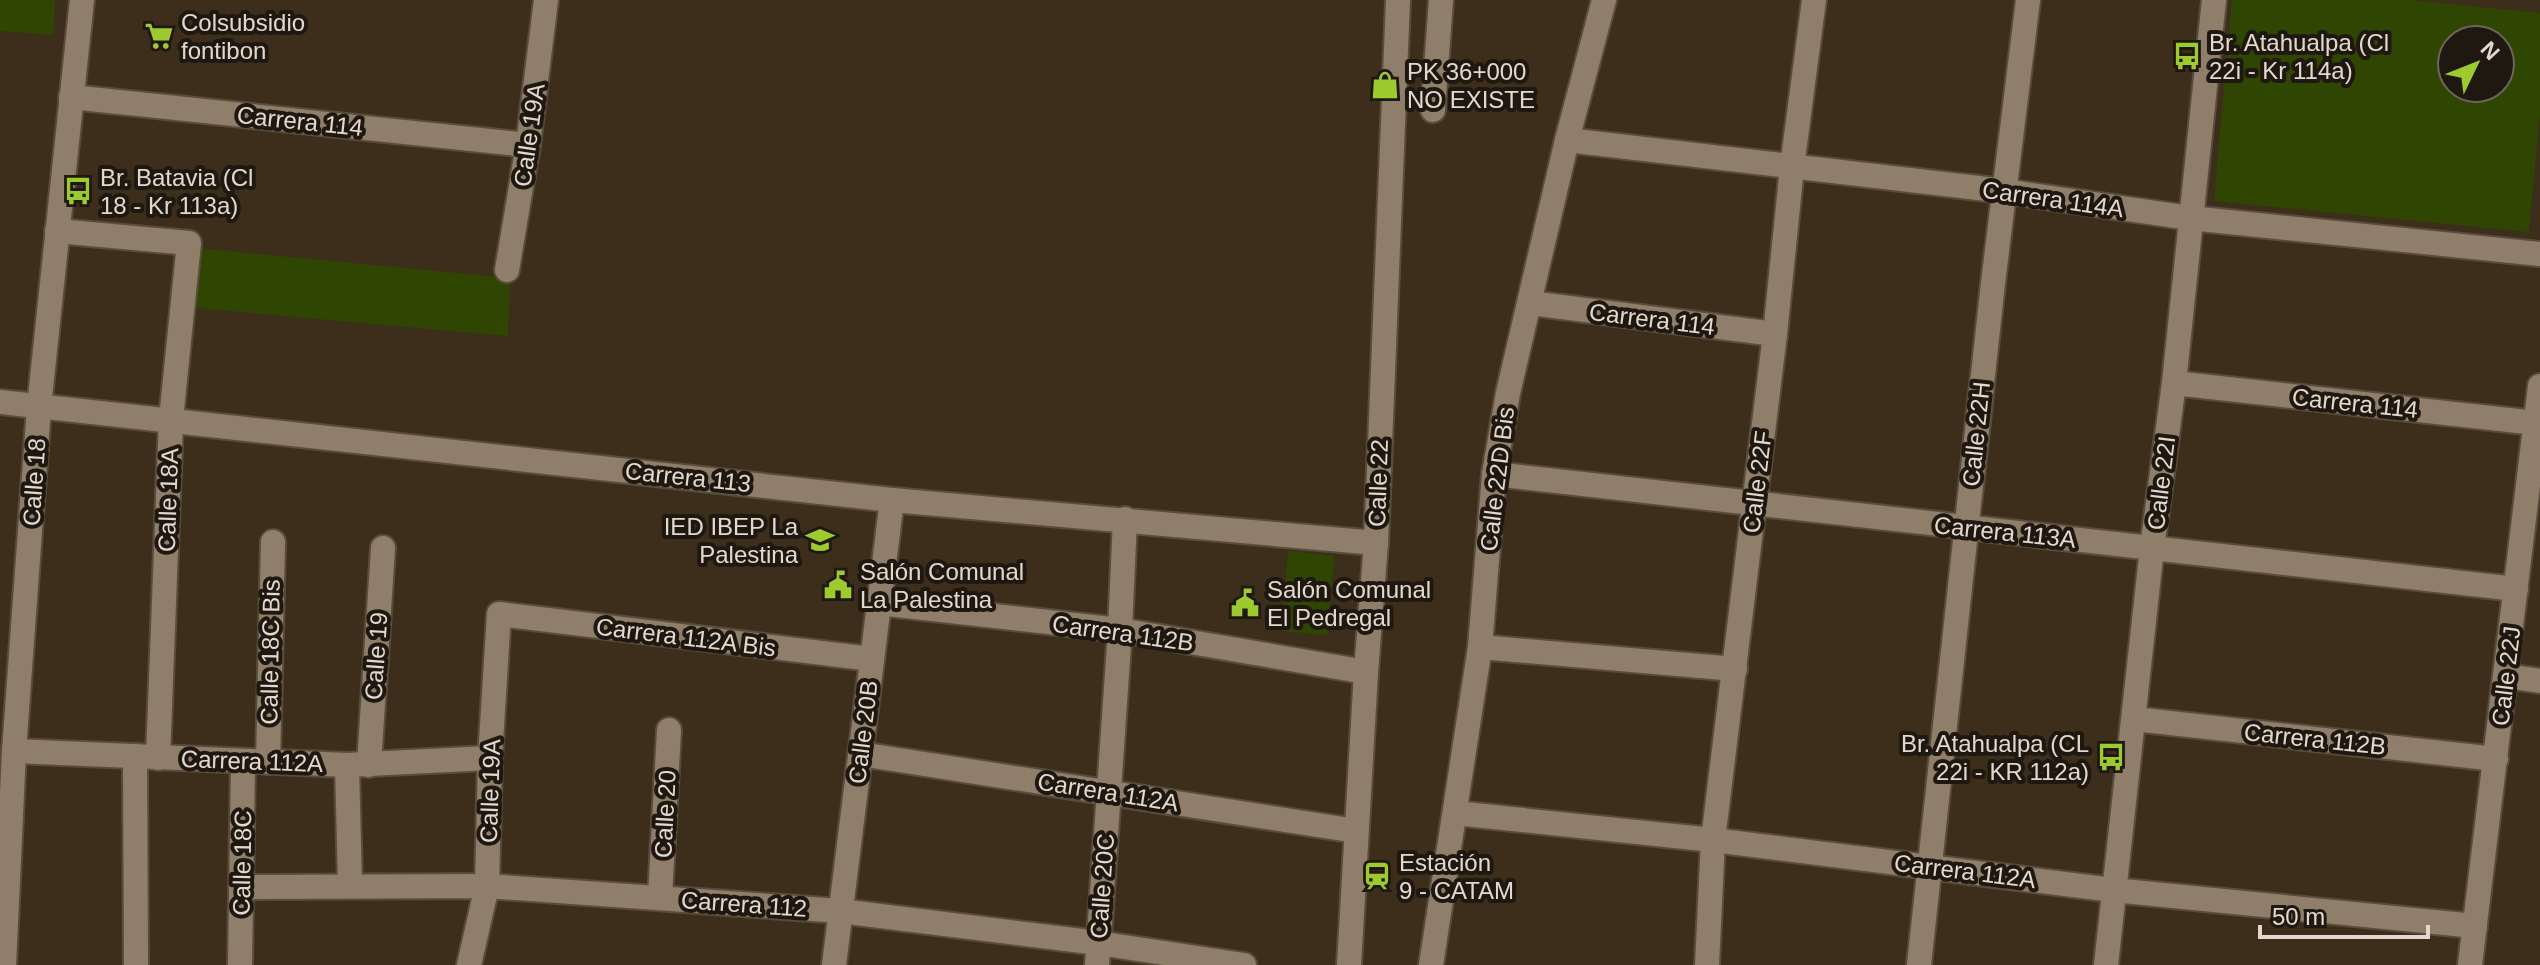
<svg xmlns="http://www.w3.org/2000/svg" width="2540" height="965" viewBox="0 0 2540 965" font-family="Arial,sans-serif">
<rect width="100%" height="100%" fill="#3d2e1c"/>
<g fill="#2e4602" fill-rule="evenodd">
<polygon points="0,0 55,0 53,35 0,31"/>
<path d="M2232 0H2409L2540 13V113L2529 232 2214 201ZM2452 40H2500V88H2452Z"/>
<polygon points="195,248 510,278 508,336 185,307"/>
<polygon points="1288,551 1334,556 1327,635 1281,631"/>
</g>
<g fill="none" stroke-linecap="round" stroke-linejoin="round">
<defs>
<g id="minor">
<polyline points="71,97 528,145"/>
<polyline points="1433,110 1441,0"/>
<polyline points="1567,140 2004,191 2190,218 2540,254"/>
<polyline points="57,231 189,243 171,419 158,758"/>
<polyline points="507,270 528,145 546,0"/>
<polyline points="1530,303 1775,334"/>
<polyline points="2174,383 2536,423"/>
<polyline points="0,402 892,500 1376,543"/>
<polyline points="1494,474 2516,589"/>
<polyline points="879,603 1120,630 1366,672"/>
<polyline points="1480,647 1735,669"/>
<polyline points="2506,676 2540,681"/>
<polyline points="2134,719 2496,759"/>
<polyline points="14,751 347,765 490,758"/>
<polyline points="860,754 1356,831"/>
<polyline points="135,756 136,965"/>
<polyline points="268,762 273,542"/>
<polyline points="347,765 350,885"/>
<polyline points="369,765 383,548"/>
<polyline points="1455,813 1713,840 2113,890 2475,926"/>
<polyline points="241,887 487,886 840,911 1098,943 1244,965"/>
<polyline points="660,897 669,730"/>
<polyline points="4,965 14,751 39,407 82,0"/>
<polyline points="240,965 243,762"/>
<polyline points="469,965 487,886 490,758 499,614 872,659"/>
<polyline points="834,965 892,500"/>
<polyline points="1097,965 1120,630 1125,519"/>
<polyline points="1349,965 1366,672 1376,543 1398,0"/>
<polyline points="1431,965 1480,647 1494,474 1508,393 1567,140 1604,0"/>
<polyline points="1707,965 1713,840 1775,334 1792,167 1814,0"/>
<polyline points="1919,965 1993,283 2028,0"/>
<polyline points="2106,965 2152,548 2174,383 2214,0"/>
<polyline points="2470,965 2540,386"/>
</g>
</defs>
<use href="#minor" stroke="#594c3d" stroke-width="28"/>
<use href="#minor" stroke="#8f7e69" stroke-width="24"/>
</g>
<defs>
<symbol id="supermarket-bare" viewBox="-9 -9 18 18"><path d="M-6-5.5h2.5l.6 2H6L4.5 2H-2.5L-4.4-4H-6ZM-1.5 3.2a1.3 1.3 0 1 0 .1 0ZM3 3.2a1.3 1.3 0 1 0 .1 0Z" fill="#9dca2f" stroke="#1f1810" stroke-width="2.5" paint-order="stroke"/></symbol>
<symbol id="bus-bare" viewBox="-9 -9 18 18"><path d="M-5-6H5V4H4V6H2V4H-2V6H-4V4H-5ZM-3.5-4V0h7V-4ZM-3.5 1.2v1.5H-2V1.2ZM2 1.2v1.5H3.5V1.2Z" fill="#9dca2f" stroke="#1f1810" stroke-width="2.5" paint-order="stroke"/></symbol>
<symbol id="shop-bare" viewBox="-9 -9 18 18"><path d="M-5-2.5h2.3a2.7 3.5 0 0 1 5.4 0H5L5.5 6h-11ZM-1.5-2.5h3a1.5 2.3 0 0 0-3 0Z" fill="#9dca2f" stroke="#1f1810" stroke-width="2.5" paint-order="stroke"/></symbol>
<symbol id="school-bare" viewBox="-9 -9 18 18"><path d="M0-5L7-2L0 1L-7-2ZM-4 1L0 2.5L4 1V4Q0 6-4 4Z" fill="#9dca2f" stroke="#1f1810" stroke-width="2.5" paint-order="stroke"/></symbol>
<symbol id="civic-bare" viewBox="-9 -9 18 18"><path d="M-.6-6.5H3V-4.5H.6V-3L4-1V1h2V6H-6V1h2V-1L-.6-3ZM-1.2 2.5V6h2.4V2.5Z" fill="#9dca2f" stroke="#1f1810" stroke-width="2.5" paint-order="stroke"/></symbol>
<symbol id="station-bare" viewBox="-9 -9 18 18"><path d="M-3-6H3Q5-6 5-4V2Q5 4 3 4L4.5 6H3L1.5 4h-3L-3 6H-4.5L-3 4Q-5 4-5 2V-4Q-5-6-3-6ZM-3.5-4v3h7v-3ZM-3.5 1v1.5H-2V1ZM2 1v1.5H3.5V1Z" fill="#9dca2f" stroke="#1f1810" stroke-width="2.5" paint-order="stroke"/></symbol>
</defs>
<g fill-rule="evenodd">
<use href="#supermarket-bare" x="139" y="16" width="40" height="40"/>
<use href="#bus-bare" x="2167" y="36" width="40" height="40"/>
<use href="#shop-bare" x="1365" y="65" width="40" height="40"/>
<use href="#bus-bare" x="58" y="171" width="40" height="40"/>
<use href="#school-bare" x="800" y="520" width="40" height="40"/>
<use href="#civic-bare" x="818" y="565" width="40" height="40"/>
<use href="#civic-bare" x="1225" y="583" width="40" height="40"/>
<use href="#bus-bare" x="2091" y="737" width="40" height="40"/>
<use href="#station-bare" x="1357" y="856" width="40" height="40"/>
</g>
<g text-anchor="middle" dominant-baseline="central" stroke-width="8" stroke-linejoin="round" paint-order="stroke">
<g font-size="24" fill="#e2d8cd" stroke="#1f1810" text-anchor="start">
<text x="181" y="22">Colsubsidio<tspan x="181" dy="28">fontibon</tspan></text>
<text x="2209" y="42">Br. Atahualpa (Cl<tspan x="2209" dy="28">22i - Kr 114a)</tspan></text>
<text x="1407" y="71">PK 36+000<tspan x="1407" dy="28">NO EXISTE</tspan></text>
<text x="100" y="177">Br. Batavia (Cl<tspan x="100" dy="28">18 - Kr 113a)</tspan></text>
<text x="798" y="526" text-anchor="end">IED IBEP La<tspan x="798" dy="28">Palestina</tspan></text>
<text x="860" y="571">Salón Comunal<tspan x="860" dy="28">La Palestina</tspan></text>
<text x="1267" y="589">Salón Comunal<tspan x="1267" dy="28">El Pedregal</tspan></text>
<text x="2089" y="743" text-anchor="end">Br. Atahualpa (CL<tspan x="2089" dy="28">22i - KR 112a)</tspan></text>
<text x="1399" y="862">Estación<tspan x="1399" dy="28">9 - CATAM</tspan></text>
</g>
<g font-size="24" fill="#e2d8cd" stroke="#1f1810">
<text transform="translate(300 121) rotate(6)">Carrera 114</text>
<text transform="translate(529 135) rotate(-82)">Calle 19A</text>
<text transform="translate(2053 199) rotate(8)">Carrera 114A</text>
<text transform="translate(1652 319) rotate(7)">Carrera 114</text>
<text transform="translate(2355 403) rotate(6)">Carrera 114</text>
<text transform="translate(1976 434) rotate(-84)">Calle 22H</text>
<text transform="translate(688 477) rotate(6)">Carrera 113</text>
<text transform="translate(1497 479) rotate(-83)">Calle 22D Bis</text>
<text transform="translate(34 482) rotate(-86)">Calle 18</text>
<text transform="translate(1757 482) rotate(-83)">Calle 22F</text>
<text transform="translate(1378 483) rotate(-88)">Calle 22</text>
<text transform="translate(2161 483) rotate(-83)">Calle 22I</text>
<text transform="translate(168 500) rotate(-88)">Calle 18A</text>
<text transform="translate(2005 532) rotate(6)">Carrera 113A</text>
<text transform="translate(1123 633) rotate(8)">Carrera 112B</text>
<text transform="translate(686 637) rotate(7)">Carrera 112A Bis</text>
<text transform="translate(270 652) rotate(-89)">Calle 18C Bis</text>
<text transform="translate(376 656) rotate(-86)">Calle 19</text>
<text transform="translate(2506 676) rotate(-83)">Calle 22J</text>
<text transform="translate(863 732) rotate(-83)">Calle 20B</text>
<text transform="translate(2315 739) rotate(6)">Carrera 112B</text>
<text transform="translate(252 761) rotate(2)">Carrera 112A</text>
<text transform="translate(490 791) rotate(-88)">Calle 19A</text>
<text transform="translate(1108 792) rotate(9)">Carrera 112A</text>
<text transform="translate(665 814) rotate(-87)">Calle 20</text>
<text transform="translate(242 863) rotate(-89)">Calle 18C</text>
<text transform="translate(1965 871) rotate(7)">Carrera 112A</text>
<text transform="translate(1102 886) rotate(-86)">Calle 20C</text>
<text transform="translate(744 904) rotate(4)">Carrera 112</text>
</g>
</g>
<g transform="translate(2476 64) rotate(47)"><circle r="38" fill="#1f1810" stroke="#6d655c" stroke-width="2"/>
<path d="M0-6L14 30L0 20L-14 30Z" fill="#9dca2f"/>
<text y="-12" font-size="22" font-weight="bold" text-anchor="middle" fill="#e2d8cd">N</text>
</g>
<path d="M2260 925v12h168v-12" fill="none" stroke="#e2d8cd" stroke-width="4"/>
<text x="2272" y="925" font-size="24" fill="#e2d8cd" stroke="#1f1810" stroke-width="6" paint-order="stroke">50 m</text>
</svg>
